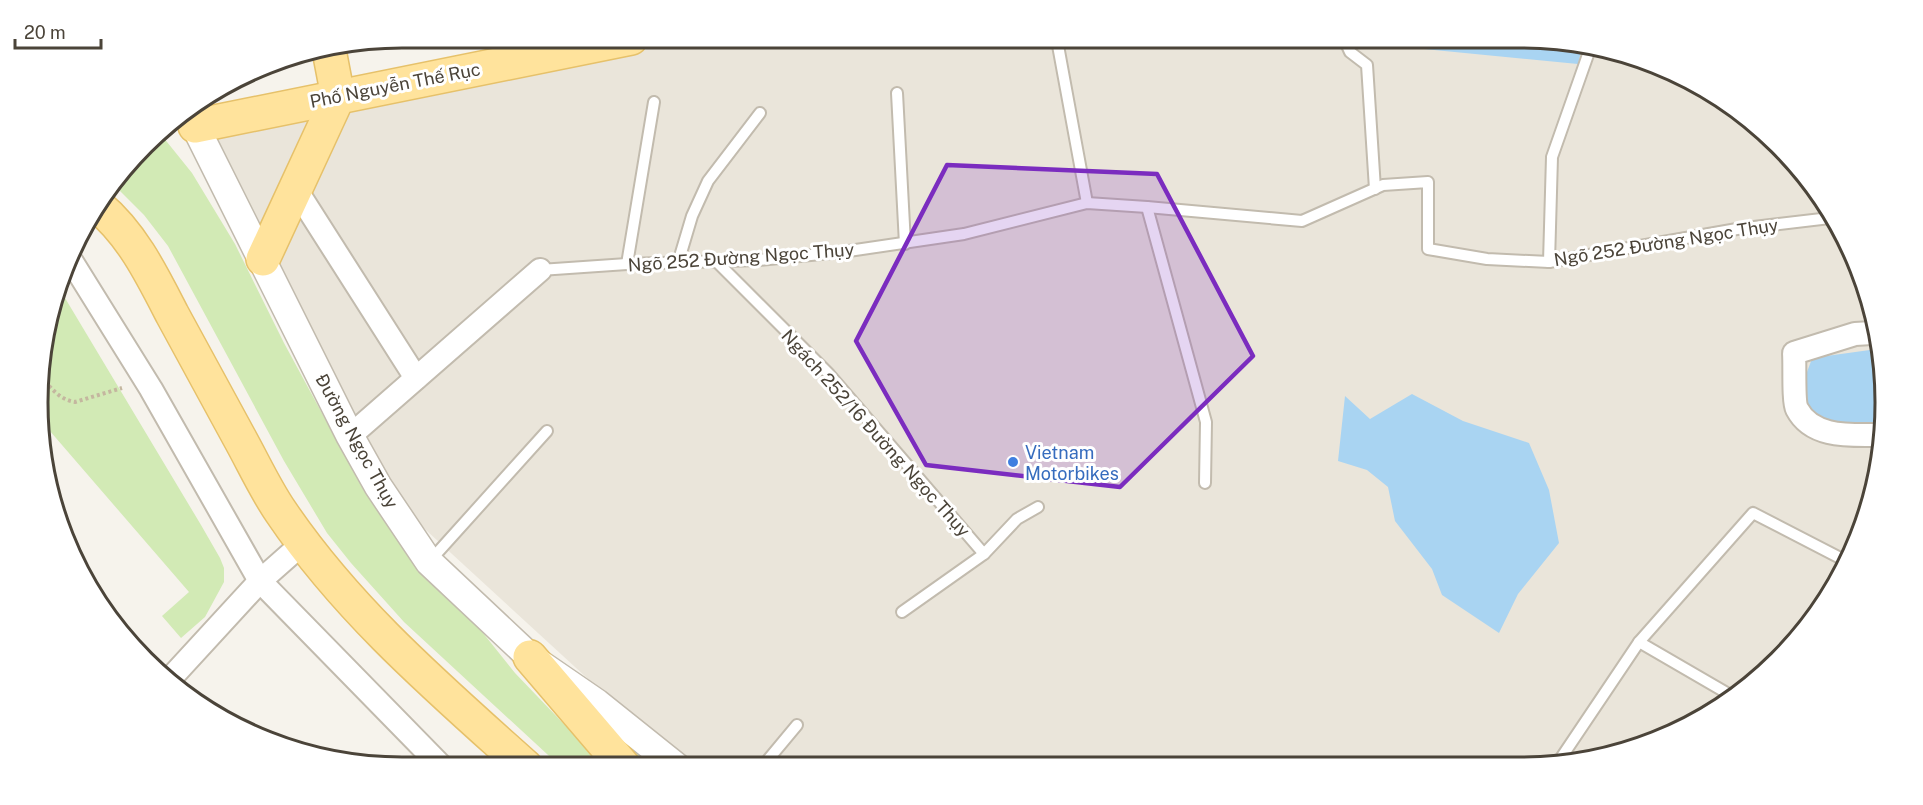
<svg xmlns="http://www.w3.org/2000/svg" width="1923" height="805" viewBox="0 0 1923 805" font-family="'Public Sans',sans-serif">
<rect width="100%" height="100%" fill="#f6f3ec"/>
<polygon fill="#eae5da" points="699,38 1520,38 1637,57 1761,128 1848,241 1885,378 1866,519 1824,605 1761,677 1682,730 1568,764 684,767 378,486 195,126 353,111"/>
<g fill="#d2eab5">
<polygon points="159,132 192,173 235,244 284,343 363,489 392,532 455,598 515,673 605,767 561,767 404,622 351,563 327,533 284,461 168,246 144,215 115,186"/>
<polygon points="62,293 201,525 220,558 224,568 224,582 205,617 181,638 162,616 189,592 43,423 41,355"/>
<polygon points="603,726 663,767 632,767"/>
</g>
<g fill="#a9d4f2">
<polygon points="1375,38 1520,38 1582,48 1578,64 1373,44"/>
<path d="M1877 349 1885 378 1879 426C1847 427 1797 426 1805 380 1806 373 1810 365 1812 358Z"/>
<polygon points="1412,394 1463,421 1529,443 1549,490 1559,543 1518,594 1499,633 1442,595 1432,569 1395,521 1388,487 1367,470 1338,461 1345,396 1370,419"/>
</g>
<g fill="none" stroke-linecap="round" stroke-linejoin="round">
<defs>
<g id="service">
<polyline points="1057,40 1087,203"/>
<polyline points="1345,41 1350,52 1367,65 1375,189"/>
<polyline points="897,93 905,244"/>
<polyline points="1147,207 1206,422 1205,483"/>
<polyline points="717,262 829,374 984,554 1017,519 1038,507"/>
<polyline points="1549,262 1552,157 1590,49"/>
<polyline points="678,263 692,216 708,181 760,113"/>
<polyline points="627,264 654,102"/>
<polyline points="540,270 627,264 759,260 842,252 964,234 1087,203 1147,207 1302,221 1383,185 1428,182 1428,249 1487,259 1549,262 1737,229 1830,218"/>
<polyline points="429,562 547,431"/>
<polyline points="902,612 984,554"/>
<polyline points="1639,642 1732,696"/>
<polyline points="1557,764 1639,642 1753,513 1846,561"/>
<polyline points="762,767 797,725"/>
</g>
<g id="minor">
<polyline points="293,185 416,378"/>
<polyline points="72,262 151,389 260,581 442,767"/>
<path d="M1872 333 1855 334 1794 353C1795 364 1793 401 1797 409 1812 438 1850 435 1877 435"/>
<polyline points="350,436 540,270"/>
<polyline points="169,680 260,581 303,543"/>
</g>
<polyline id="tertiary" points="195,126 350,436 378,486 429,562 530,657 597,703 677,767"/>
<g id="primary">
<polyline points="195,126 631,38"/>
<path d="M98 206C132 234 152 275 172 314 194 355 217 396 239 437 253 462 265 489 281 512 348 611 438 688 526 767"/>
<polyline points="263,259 338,97 329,50"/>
<polyline points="530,657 624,767"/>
</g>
</defs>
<use href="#service" stroke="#c2bbae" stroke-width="14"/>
<use href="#minor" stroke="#c2bbae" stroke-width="26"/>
<use href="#tertiary" stroke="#c2bbae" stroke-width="30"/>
<use href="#primary" stroke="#e6c16a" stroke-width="36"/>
<path stroke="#c4b79f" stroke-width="4" stroke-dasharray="3 3" stroke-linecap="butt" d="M41 377C51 388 60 400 75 402L122 388"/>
<use href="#service" stroke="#fff" stroke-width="10"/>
<use href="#minor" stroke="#fff" stroke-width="22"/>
<use href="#tertiary" stroke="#fff" stroke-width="27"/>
<use href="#primary" stroke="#ffe39c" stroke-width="33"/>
</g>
<path fill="#7b2cbf" fill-opacity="0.2" stroke="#7b2cbf" stroke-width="4.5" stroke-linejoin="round" d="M947 165 1157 174 1253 356 1120 487 926 465 856 341Z"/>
<circle fill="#3f7fe0" stroke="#fff" stroke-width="2" cx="1013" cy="462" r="6"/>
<g text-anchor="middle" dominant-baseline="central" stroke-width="6" stroke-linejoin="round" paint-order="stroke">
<g font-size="18" fill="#4b4439" stroke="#fff">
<text transform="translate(395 85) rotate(-11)">Phố Nguyễn Thế Rục</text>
<text transform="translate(1666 242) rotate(-9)">Ngõ 252 Đường Ngọc Thụy</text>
<text transform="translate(741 257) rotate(-4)">Ngõ 252 Đường Ngọc Thụy</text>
<text transform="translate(876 433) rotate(48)">Ngách 252/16 Đường Ngọc Thụy</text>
<text transform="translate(357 441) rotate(61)">Đường Ngọc Thụy</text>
</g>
<g font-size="18" fill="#366cbe" stroke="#fff" text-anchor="start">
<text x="1025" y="452">Vietnam<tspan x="1025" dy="21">Motorbikes</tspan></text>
</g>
</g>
<path d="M0 0H1923V805H0ZM402 48H1521A354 354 0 0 1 1875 402V403A354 354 0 0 1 1521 757H402A354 354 0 0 1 48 403V402A354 354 0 0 1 402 48Z" fill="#fff" fill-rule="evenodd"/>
<path fill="none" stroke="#4b4439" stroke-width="3" d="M402 48H1521A354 354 0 0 1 1875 402V403A354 354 0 0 1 1521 757H402A354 354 0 0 1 48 403V402A354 354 0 0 1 402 48Z"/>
<path d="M15 39v9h86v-9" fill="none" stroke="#4b4439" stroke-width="3"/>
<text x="24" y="39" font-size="18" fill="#4b4439" stroke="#ffffff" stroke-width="4.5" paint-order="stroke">20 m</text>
</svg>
